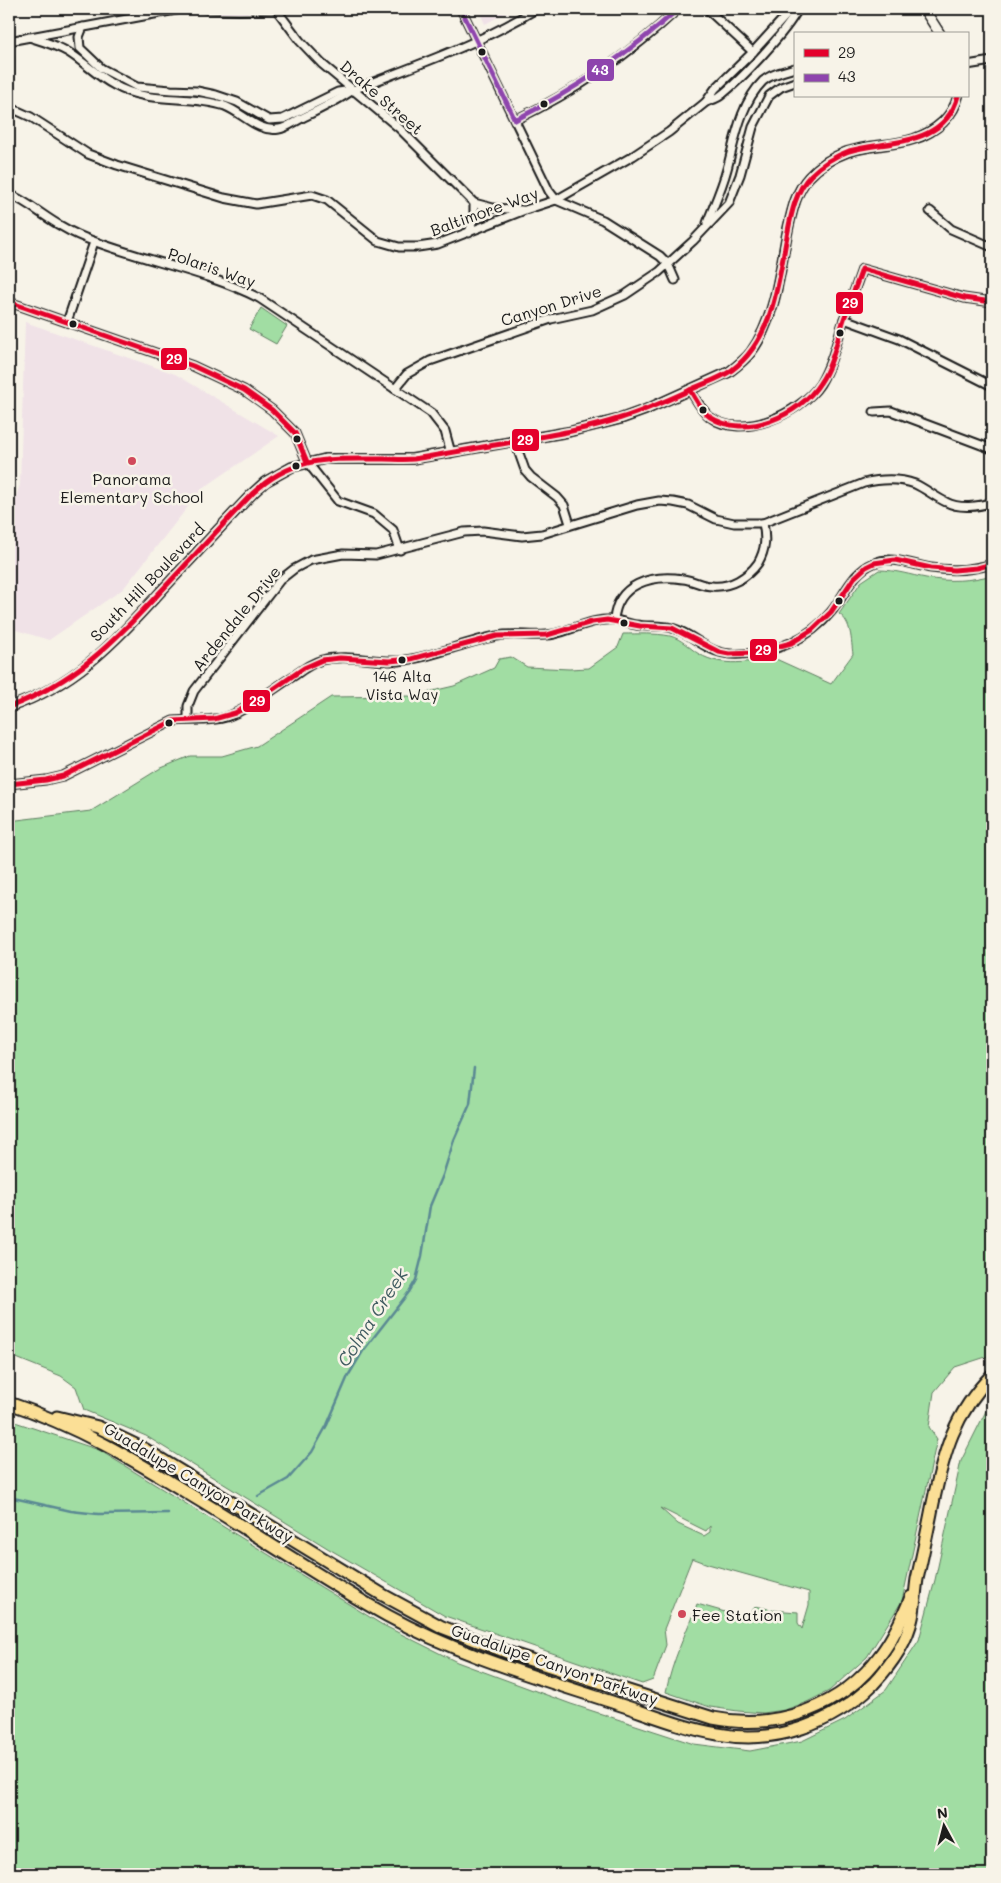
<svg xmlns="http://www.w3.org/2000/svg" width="1001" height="1883" viewBox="0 0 1001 1883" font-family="Mali,sans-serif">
<rect width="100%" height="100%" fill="#f7f3e8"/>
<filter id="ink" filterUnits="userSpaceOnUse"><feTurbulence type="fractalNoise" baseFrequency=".02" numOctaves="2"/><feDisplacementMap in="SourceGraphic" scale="10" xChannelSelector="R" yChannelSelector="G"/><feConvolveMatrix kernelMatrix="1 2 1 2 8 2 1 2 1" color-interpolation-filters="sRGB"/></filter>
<g filter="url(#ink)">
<g fill="#f0e2e7">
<polygon points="478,9 513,9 485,24"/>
<polygon points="25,322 175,374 279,436 202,489 123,589 49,640 9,628 9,516 20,485"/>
</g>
<g fill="#a1dda3" stroke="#5e7c60" fill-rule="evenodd">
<polygon points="261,308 287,326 276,344 249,329"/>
<path d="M879 570C896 570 910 575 926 578 948 582 971 581 992 575V1355L955 1367 934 1392 929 1427 937 1439 902 1601 867 1657 829 1691 807 1702 785 1710 763 1713 738 1711 710 1707 666 1692C672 1661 686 1633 697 1604L746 1618 756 1606 772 1610 798 1612V1623L802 1629 809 1605V1592L708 1564 692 1558 664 1629 666 1645 653 1680 642 1684 445 1616 329 1549 146 1436 84 1410 76 1387 61 1376 9 1355V821L91 811 159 769 190 756H222L257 746 331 697 411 696 454 686 494 668 499 659 511 657 527 667 569 669 589 668 618 647 623 634C638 634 655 633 670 636 682 639 689 648 699 654 723 668 750 662 775 657L776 659 831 684 853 654C851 641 852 622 839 614L861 582ZM660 1508 706 1531 710 1526V1532L704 1536 678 1524Z"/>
<polygon points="992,1405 992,1874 9,1874 9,1420 99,1450 381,1624 457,1662 571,1704 694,1744 750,1751 802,1741 845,1720 886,1690 919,1640 935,1580 961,1461 986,1411"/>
</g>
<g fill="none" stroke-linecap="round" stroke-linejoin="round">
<g stroke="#5a8993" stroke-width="2.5">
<polyline points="258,1496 288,1479 312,1452 327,1425 348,1376 363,1351 409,1292 416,1280 422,1256 430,1206 443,1175 454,1140 470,1104 474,1068"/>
<polyline points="9,1497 71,1511 98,1514 168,1513"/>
</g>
<defs>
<g id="minor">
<polyline points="206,9 239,10 277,9"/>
<polyline points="276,9 300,41 322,64 399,128 474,203 493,208 522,210"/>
<polyline points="461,9 549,191 556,200 603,220 660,256 668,264 675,280"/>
<polyline points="707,9 753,52"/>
<path d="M83 27 79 37 80 48 101 68 137 87 171 90 197 91 216 95 237 102 269 120 283 119 338 92 353 90C416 65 478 45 536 9"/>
<path d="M29 37C42 41 56 45 68 52 83 61 97 76 114 85 149 105 188 94 225 106 243 113 258 133 279 129 286 128 294 122 300 119 318 110 336 102 353 90"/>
<polyline points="9,41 181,9"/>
<polyline points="9,57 9,77"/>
<polyline points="967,65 992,61"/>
<path d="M706 102C711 100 716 99 720 96 741 80 787 31 798 9"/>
<polyline points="9,107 31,117 88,154 117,165 224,198 256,204 312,195 327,200 378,241 399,247 418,247 438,244 525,210 556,200 633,156 669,132 706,102 715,89 753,52 792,9"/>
<path d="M515 120C576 91 629 55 678 9"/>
<path d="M9 194C28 202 43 216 61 226 71 232 84 238 96 242 150 262 207 272 259 298L431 413 445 431 451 453"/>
<polyline points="930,211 951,229 992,247"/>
<path d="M707 223C714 205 722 188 727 169 735 140 740 104 763 81 771 74 784 71 795 68"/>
<polyline points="469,233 474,216 474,203"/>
<polyline points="9,302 193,366 244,390 272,410 295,433 307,462 338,501 374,514 393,530 400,550"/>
<polyline points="844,319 899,339 992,386"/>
<polyline points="67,322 94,242"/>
<polyline points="395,389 407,374 430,361 551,319 592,310 625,295 659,272 693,241 729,203 740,175 753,127 769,96 781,87 795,82"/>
<path d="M690 390C696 399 701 410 710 417 741 441 801 413 820 384 832 364 837 341 844 319 850 303 856 286 862 269L964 298 992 302"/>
<polyline points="874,412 891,411 992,449"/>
<polyline points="515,442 525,470 531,477 557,497 564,505 570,524"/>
<path d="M614 620C617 584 651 574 683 579 693 580 702 586 712 586 730 588 748 577 758 563 766 549 766 538 763 523"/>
<path d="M188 719V706L194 691 280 580 294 569 311 560 343 554 376 555 464 532 483 531 522 536 542 534 637 505 659 501 673 502 688 505 716 519 734 523H763L864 483C881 479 898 478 915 484 926 489 935 497 946 502 959 509 979 507 992 502"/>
<path d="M9 784 46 780 63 776 173 721C190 719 211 722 226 717 249 709 274 688 295 675 303 669 312 663 322 660 346 654 373 662 398 661 432 658 463 642 497 636 516 632 535 638 554 634 575 629 593 618 615 620 622 621 629 624 636 625 648 627 660 625 672 628 699 636 706 656 741 654 775 653 809 639 831 612 845 595 852 572 874 563 893 555 912 565 931 568 951 571 973 570 992 564"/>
</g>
<g id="tertiary">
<polyline points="924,9 940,34"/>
<path d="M9 707C77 685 117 639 164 588 194 556 223 524 253 493L265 482 292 467 325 459H412L568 432 620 419 645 410 729 372C737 366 745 360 751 352 776 318 780 269 788 229 792 211 796 191 809 177 819 166 833 157 847 152 881 141 914 149 943 122 950 115 956 106 958 96"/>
</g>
<g id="primary">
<path d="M9 1403C77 1426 133 1459 194 1497 259 1536 322 1579 388 1616 459 1655 536 1677 612 1702 647 1713 682 1728 718 1734 774 1745 833 1724 873 1684 890 1666 907 1642 912 1618 915 1605 915 1592 917 1579 923 1554 928 1528 933 1503 944 1451 954 1414 992 1375"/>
<path d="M57 1417 98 1427 144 1449 383 1595 442 1627 512 1654 713 1718C777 1731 843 1707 881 1654 894 1637 903 1617 911 1597"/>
</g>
</defs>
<use href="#minor" stroke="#1c1c1c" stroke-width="11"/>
<use href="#tertiary" stroke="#1c1c1c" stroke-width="12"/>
<use href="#primary" stroke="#1c1c1c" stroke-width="15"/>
<use href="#minor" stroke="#f7f3e8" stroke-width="7"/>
<use href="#tertiary" stroke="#f7f3e8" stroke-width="9"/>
<use href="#primary" stroke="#fbdf96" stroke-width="11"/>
<defs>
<g id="bus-1">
<polyline points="9,302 193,366 244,390 272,410 295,433 307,462"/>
<path d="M690 390C696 399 701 411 710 417 745 440 800 415 820 383 833 364 837 340 844 319 850 302 856 286 862 269L964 298 992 302"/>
<path d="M9 707C79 680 114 641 164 588 194 556 223 524 253 493 294 455 331 459 383 459 393 459 404 460 414 459 445 454 476 448 507 443 545 436 584 430 621 418 644 411 666 401 688 391 702 384 720 379 732 370 773 339 778 283 787 236 791 215 795 191 811 175 822 164 835 156 849 151 889 140 944 147 958 96"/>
<polyline points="9,784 46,780 63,776 173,721 214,719 235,713 252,704 304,668 322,660 340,658 389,661 411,659 497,636 547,635 592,622 607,620 640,626 672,628 719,652 729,654 754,653 791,643 812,630 831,612 854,578 866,567 874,563 895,560 931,568 954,570 977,568 992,564"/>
</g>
<g id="bus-2">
<polyline points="206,9 277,9"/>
<polyline points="461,9 515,120"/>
<path d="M515 120C575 90 628 54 678 9"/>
</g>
</defs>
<use href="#bus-1" stroke="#f7f3e8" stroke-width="9"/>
<use href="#bus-2" stroke="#f7f3e8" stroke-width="9"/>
<use href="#bus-1" stroke="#e4002b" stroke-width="5"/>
<use href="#bus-2" stroke="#8e44ad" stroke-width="5"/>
</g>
</g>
<g fill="#1c1c1c" stroke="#f7f3e8" stroke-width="2">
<circle cx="482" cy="52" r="4.5"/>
<circle cx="544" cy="104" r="4.5"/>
<circle cx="73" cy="324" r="4.5"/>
<circle cx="840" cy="333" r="4.5"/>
<circle cx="703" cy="410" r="4.5"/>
<circle cx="297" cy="439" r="4.5"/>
<circle cx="296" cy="466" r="4.5"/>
<circle cx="839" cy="601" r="4.5"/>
<circle cx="624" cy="623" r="4.5"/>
<circle cx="402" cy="660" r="4.5"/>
<circle cx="169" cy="723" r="4.5"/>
</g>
<g fill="#d1495b" stroke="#f7f3e8" stroke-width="2">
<circle cx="132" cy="461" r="5"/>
<circle cx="682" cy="1614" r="5"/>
</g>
<g text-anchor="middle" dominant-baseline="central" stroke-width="5" stroke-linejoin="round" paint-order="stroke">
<g font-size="15" fill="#1c1c1c" stroke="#f7f3e8">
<text x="402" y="676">146 Alta<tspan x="402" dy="18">Vista Way</tspan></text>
</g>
<g font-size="16" fill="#1c1c1c" stroke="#f7f3e8">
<text transform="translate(382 97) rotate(41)">Drake Street</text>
<text transform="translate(484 211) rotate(-20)">Baltimore Way</text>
<text transform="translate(212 267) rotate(19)">Polaris Way</text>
<text transform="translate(551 305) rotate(-17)">Canyon Drive</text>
<text transform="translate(147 582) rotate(-46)">South Hill Boulevard</text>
<text transform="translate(236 618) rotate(-51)">Ardendale Drive</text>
<text transform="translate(199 1482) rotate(31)">Guadalupe Canyon Parkway</text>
<text transform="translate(555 1664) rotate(19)">Guadalupe Canyon Parkway</text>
</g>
<g font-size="16" fill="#1c1c1c" stroke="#f7f3e8">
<text x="132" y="478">Panorama<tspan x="132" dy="18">Elementary School</tspan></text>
<text x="692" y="1614" text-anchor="start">Fee Station</text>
</g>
<g font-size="18" font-style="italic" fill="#405b61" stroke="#f7f3e8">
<text transform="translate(372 1317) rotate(-57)">Colma Creek</text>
</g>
</g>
<g stroke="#f7f3e8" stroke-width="2">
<rect x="586" y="58" width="29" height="24" rx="5" fill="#8e44ad"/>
<rect x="835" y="291" width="29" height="24" rx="5" fill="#e4002b"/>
<rect x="160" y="347" width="28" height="24" rx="5" fill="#e4002b"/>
<rect x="511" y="428" width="29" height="24" rx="5" fill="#e4002b"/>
<rect x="749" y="638" width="29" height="24" rx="5" fill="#e4002b"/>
<rect x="242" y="689" width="29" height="24" rx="5" fill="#e4002b"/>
</g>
<g font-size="14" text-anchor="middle" font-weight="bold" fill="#fff">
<text x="600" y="75">43</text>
<text x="850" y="308">29</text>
<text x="174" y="364">29</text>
<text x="525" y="445">29</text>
<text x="763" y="655">29</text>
<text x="257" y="706">29</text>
</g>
<rect width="1001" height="1883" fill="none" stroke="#f7f3e8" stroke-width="30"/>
<rect x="15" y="15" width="971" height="1853" fill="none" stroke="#1c1c1c" stroke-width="2" filter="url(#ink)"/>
<rect x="794" y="32" width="175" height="65" fill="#f7f3e8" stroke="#9f9d96"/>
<rect x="804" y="49" width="25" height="8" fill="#e4002b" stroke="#9f9d96"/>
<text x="838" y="58" font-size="15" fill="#1c1c1c">29</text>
<rect x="804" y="74" width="25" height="8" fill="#8e44ad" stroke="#9f9d96"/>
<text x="838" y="82" font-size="15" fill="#1c1c1c">43</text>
<g transform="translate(944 1826) rotate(353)" stroke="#f7f3e8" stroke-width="4" paint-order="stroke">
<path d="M0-4L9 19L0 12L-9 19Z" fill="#1c1c1c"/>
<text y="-8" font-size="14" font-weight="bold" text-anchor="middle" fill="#1c1c1c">N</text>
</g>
</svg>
